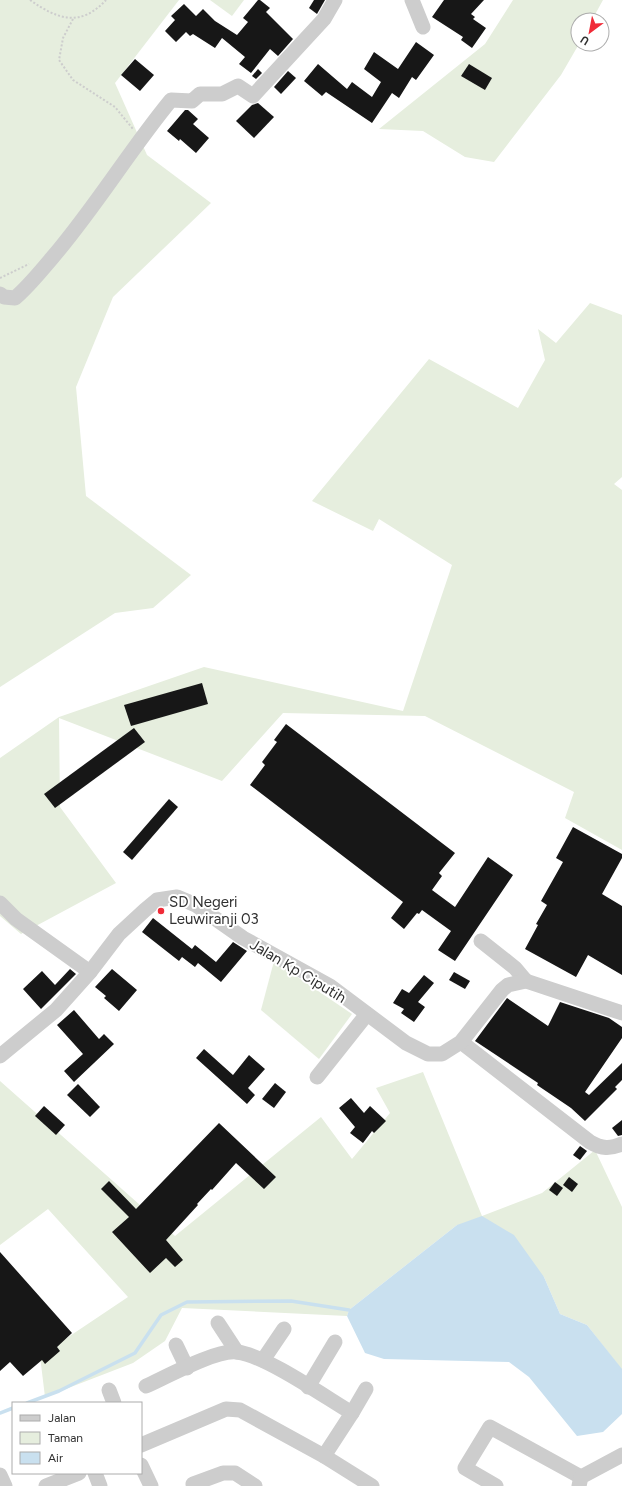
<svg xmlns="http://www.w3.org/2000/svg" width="622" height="1486" viewBox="0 0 622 1486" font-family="Figtree,sans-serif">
<rect width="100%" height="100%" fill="#fff"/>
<g fill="#e6eede">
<polygon points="0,0 179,0 115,83 147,155 211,203 113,297 76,387 86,496 191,575 153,608 115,613 0,687"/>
<polygon points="210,0 244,0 232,16"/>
<polygon points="513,0 603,0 592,20 578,20 579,44 561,75 494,162 465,157 423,131 379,129 485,44"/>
<polygon points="590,303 622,315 622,477 614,484 622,490 622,850 565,818 574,792 425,716 283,713 222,781 59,718 60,807 116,883 21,934 0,916 0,758 59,717 204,667 403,711 452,565 379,519 373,531 312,501 429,359 518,408 545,360 538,329 556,343"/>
<polygon points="274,961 352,1014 319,1059 261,1010"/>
<polygon points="423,1072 482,1216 542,1193 595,1150 622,1207 622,1370 587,1325 560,1314 544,1277 457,1225 349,1310 347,1316 182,1308 165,1341 133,1363 45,1397 40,1356 128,1297 48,1209 0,1245 0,1081 175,1236 321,1117 352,1159 390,1113 376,1088"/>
</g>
<polygon fill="#c9e0ef" points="482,1216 514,1235 544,1277 560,1314 587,1325 622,1369 622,1414 603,1432 577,1436 529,1377 509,1362 384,1359 365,1353 347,1316 349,1310 457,1225"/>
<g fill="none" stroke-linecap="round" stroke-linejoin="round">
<g stroke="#c9e0ef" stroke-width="3.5">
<polyline points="27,1403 59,1391 135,1353 161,1315 187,1302 291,1301 349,1310"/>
<polyline points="0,1413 13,1408"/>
</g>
</g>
<g fill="#171717">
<polygon points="258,0 260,0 270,8 266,12 293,39 278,56 270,49 251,73 239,64 245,57 222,38 215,48 193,34 190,36 186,32 176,42 165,31 175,20 171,16 184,4 196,16 203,9 215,21 237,35 248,22 243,18"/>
<polygon points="314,0 325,0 317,14 309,8"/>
<polygon points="444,0 484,0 471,14 475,17 473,19 486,28 472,48 461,40 463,37 432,17"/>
<polygon points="416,42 434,55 416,80 412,77 399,98 392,93 372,123 326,92 322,96 304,81 318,64 347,89 352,82 372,97 381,82 364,69 374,52 398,69"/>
<polygon points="135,59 154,75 140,91 121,75"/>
<polygon points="469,64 492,78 485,90 461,76"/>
<polygon points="258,69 262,73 256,79 252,76"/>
<polygon points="288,71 296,78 281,94 274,87"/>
<polygon points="258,103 274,117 254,138 236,121 252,105"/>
<polygon points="185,110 188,110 198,119 193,124 209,138 196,153 180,139 179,141 167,131"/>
<polygon points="202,683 208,704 131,726 124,705"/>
<polygon points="286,724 455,853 439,873 442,876 432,890 455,907 488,857 513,875 455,961 438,950 451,931 422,910 419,914 417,913 404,929 391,918 403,902 250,785 265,765 262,762 277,742 274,740"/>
<polygon points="134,728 145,742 55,808 44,794"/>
<polygon points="169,799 178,807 132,860 123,852"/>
<polygon points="573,827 622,854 622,858 602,894 622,906 622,975 588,955 576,977 525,949 538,925 536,924 547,905 541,901 563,862 556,858"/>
<polygon points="153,918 192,949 195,945 216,962 233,942 247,951 221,982 198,963 195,967 182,957 179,961 142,932"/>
<polygon points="70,969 76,974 41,1009 23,989 42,971 55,985"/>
<polygon points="112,969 137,990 119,1011 104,998 106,996 95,987"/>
<polygon points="454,972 470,981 465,989 449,980"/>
<polygon points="424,975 434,983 418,1002 425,1007 414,1022 401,1013 404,1009 393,1003 402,989 409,993"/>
<polygon points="507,998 548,1026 560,1002 609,1018 622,1027 622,1038 585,1092 589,1095 622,1063 622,1080 615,1087 617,1089 585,1121 571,1108 537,1085 538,1083 475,1041"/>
<polygon points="74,1010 99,1039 104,1034 114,1044 74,1082 64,1071 83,1054 57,1025"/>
<polygon points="204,1049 233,1075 249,1055 265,1069 248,1088 255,1095 247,1104 196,1058"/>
<polygon points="275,1083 286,1092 274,1108 262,1099"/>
<polygon points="78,1084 100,1107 90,1117 67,1095"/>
<polygon points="351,1098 364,1113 370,1106 386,1121 374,1133 372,1131 363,1143 350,1133 355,1127 339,1108"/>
<polygon points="44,1106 65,1125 56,1135 35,1116"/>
<polygon points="622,1120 622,1135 618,1136 612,1128"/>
<polygon points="219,1123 276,1177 264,1189 236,1163 212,1190 211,1189 197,1204 198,1205 166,1240 183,1260 175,1267 166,1258 150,1273 112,1232 129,1217 101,1189 109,1181 136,1209"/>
<polygon points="580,1146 587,1151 580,1160 573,1155"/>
<polygon points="569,1177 578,1184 572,1192 563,1185"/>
<polygon points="555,1182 563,1188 557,1196 549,1190"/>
<polygon points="0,1252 72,1333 57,1347 60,1351 45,1364 42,1360 23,1376 10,1362 0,1371"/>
</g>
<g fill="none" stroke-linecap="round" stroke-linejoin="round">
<g stroke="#cdcdcd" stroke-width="2" stroke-dasharray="2 2" stroke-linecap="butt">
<path d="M30 0C57 19 80 28 106 0"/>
<polyline points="73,19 63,38 59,60 73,80 115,107 133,129"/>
<polyline points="0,278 29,264"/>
</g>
<g stroke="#cdcdcd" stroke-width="15">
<polyline points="412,0 423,27"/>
<path d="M0 294 4 297 15 298C29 286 40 272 52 258 95 208 129 151 171 100L192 101 200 94H222L238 86 253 96 324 19 335 0"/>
<polyline points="0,903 16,919 90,972"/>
<polyline points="481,941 515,968 526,981"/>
<path d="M461 1042 590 1142C602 1149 610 1149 622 1144"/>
<polyline points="0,1056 56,1010 90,972 119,934 145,910 157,900 177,897 196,905 243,938 330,986 406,1043 428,1054 442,1054 461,1042 502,990 508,985 526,981 622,1013"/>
<polyline points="317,1077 367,1014"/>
<polyline points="218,1323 237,1352"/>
<polyline points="176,1345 187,1368"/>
<polyline points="263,1360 284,1329"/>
<path d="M146 1386C166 1377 217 1349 237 1352 265 1355 325 1397 352 1413L324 1456"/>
<polyline points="308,1387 335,1342"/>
<polyline points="109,1390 114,1403"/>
<polyline points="352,1413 366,1389"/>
<polyline points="141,1445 226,1409 240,1410 324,1456 372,1486"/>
<polyline points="141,1465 151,1486"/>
<polyline points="95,1473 100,1486"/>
<polyline points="0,1475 5,1486"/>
<polyline points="193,1484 223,1473 235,1473 255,1486"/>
<polyline points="46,1486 79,1473"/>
<polyline points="496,1486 465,1468 490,1427 581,1477"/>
<polyline points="579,1486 581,1477 622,1455"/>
</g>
</g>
<circle fill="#f02a37" stroke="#fff" stroke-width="1.5" cx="161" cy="911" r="4"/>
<g text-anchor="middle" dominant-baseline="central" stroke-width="4" stroke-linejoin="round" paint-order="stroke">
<g font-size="15" fill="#303030" stroke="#fff" text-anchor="start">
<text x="169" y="902">SD Negeri<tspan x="169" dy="17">Leuwiranji 03</tspan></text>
</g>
<g font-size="15" fill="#303030" stroke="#fff">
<text transform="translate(298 971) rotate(31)">Jalan Kp Ciputih</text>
</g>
</g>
<rect x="12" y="1402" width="130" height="72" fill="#ffffff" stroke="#acacac"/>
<rect x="20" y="1415" width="20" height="6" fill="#cdcdcd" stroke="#acacac"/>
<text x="48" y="1422" font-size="12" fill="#303030">Jalan</text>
<rect x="20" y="1432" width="20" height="12" fill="#e6eede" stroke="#acacac"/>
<text x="48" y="1442" font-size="12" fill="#303030">Taman</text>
<rect x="20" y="1452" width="20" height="12" fill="#c9e0ef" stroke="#acacac"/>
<text x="48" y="1462" font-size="12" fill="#303030">Air</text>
<g transform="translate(590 32) rotate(212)"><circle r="19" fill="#ffffff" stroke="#acacac"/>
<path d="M0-3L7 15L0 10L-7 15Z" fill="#f02a37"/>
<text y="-6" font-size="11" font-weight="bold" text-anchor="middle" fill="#303030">U</text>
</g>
</svg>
